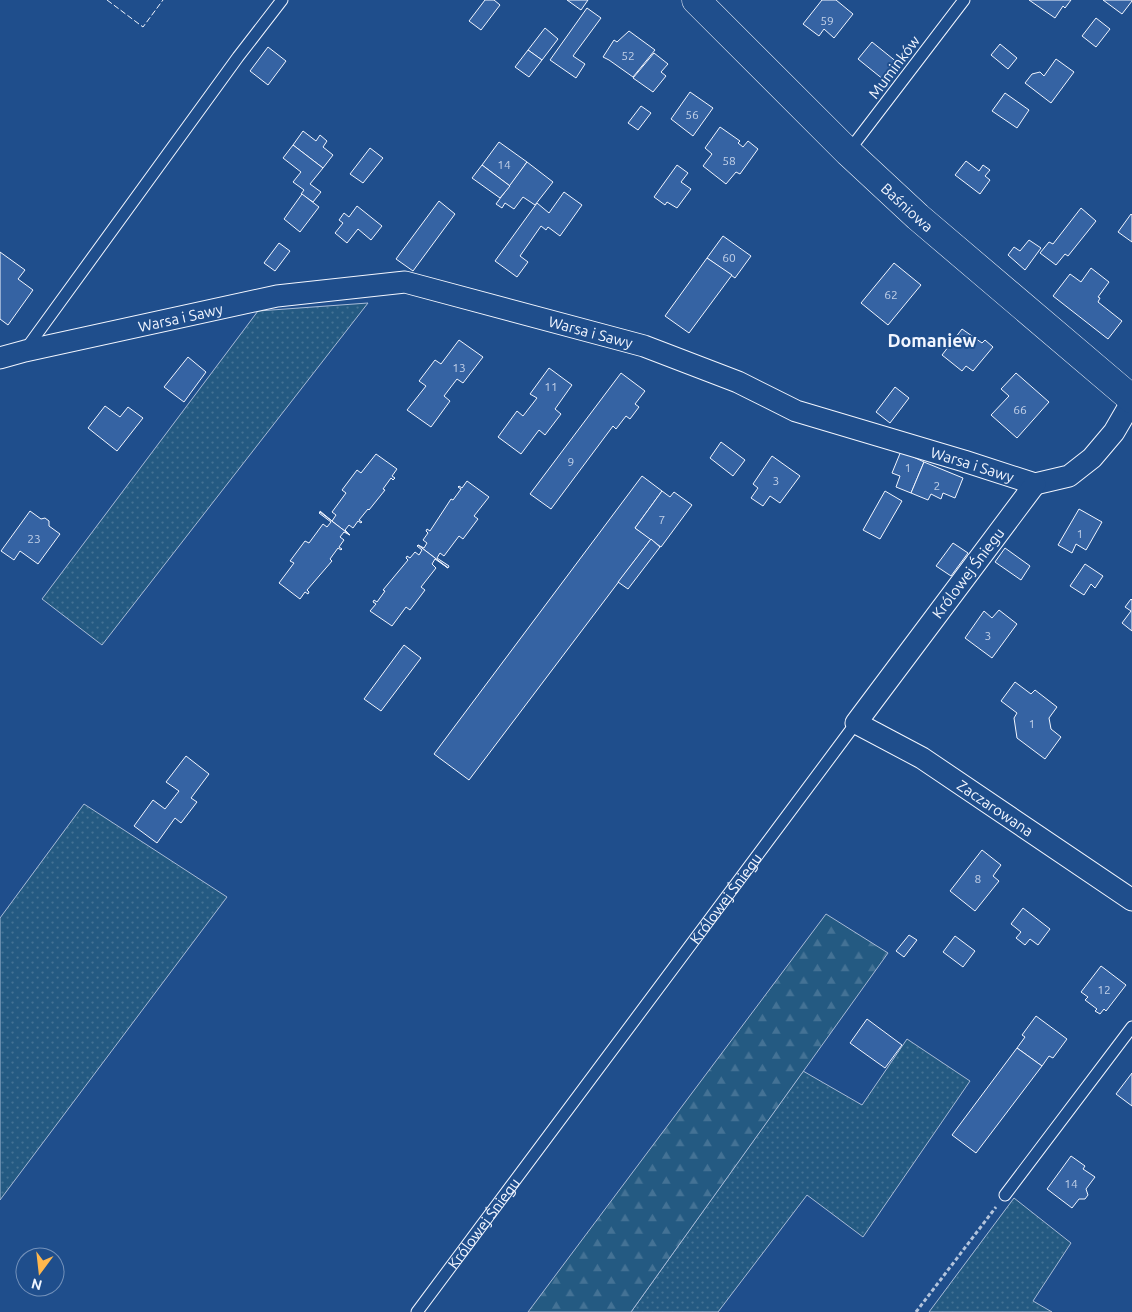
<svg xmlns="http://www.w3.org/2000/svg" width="1132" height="1312" viewBox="0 0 1132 1312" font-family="Ubuntu,sans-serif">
<defs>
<pattern id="green-dots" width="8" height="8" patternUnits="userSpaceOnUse" patternTransform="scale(1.25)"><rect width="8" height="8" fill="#245a82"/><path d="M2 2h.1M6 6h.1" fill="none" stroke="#447295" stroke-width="1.8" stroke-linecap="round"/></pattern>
<pattern id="forest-firs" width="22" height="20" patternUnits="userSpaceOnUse" patternTransform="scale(1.25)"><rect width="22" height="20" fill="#245a82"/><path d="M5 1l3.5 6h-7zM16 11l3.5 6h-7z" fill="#447295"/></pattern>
</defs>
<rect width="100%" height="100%" fill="#1f4e8c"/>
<g fill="url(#green-dots)" stroke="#a8bbd7">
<polygon points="368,303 102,645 42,599 258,311"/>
<polygon points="84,804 227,897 0,1200 0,918"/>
<polygon points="907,1039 970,1081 863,1237 807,1195 718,1312 631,1312 803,1071 862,1105"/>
<polygon points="1014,1198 1071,1243 1033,1301 1052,1312 929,1312"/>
</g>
<polygon fill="url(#forest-firs)" stroke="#a8bbd7" points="826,914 888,953 631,1312 528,1312"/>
<g fill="#3563a3" stroke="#f2f6ff">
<polygon points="485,0 494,0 500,5 481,30 469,21"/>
<polygon points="567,0 588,0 581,10"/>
<polygon points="822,0 836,0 853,14 834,38 824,29 819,36 803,24"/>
<polygon points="1029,0 1071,0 1065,8 1063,6 1055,18"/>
<polygon points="1103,0 1132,0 1132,1 1122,14"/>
<polygon points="587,8 601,18 573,56 585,64 576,78 550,60"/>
<polygon points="1096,18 1110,29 1096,47 1082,36"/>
<polygon points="545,28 558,39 542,60 528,50"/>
<polygon points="629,31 655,50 633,77 609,60 603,57 614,40 617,42"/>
<polygon points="872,42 898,63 884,80 858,59"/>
<polygon points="1000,44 1017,58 1008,69 991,55"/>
<polygon points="268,47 286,61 268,85 250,71"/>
<polygon points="528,50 542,60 529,77 515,67"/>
<polygon points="654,53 668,64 661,72 666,76 653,92 633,78"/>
<polygon points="1056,59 1074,72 1051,103 1025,83 1032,74 1040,72 1044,76"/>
<polygon points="690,92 713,108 693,136 671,119"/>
<polygon points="1005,93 1029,110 1017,128 992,111"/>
<polygon points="641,106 651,113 638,130 628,123"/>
<polygon points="720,127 740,141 738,143 743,147 748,141 758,149 740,174 736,172 726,184 703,166 712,154 705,148"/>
<polygon points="303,131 316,141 320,135 327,141 323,147 333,155 323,168 293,145"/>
<polygon points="499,142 527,162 510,186 482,165"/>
<polygon points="293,145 323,168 310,184 321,192 313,202 301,194 304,190 293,182 301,172 283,158"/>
<polygon points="370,148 383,158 363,183 350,174"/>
<polygon points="966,161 979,171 983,165 990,170 985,176 990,180 980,194 955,175"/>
<polygon points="527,162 553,182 535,205 523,197 514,209 505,203 502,208 496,204"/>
<polygon points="482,165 510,186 500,198 472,178"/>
<polygon points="677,165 688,173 681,182 691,189 677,208 667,202 665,205 654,197"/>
<polygon points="564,192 582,205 560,236 548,227 546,230 541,226 520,256 528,262 517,277 495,261 537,203 549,213"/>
<polygon points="302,194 319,207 300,232 284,219"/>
<polygon points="439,201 455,214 413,271 396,259"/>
<polygon points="357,206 382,226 371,240 358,229 347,243 335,233 343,223 339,220 344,213 349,217"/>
<polygon points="1081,208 1096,221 1068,256 1065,254 1056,265 1040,253 1049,242 1053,244"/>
<polygon points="1131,214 1132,215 1132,242 1118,232"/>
<polygon points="723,236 751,256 735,278 707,258"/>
<polygon points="1029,240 1041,248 1025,270 1008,255 1014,247 1020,251"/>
<polygon points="279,243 290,251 275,271 264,263"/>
<polygon points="0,252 25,270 18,279 33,290 8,325 0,319"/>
<polygon points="707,258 732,275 689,333 665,316"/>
<polygon points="894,263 921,285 888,325 861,303"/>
<polygon points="1091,268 1109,282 1098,297 1100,298 1098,302 1122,321 1108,339 1053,296 1070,274 1081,282"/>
<polygon points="962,329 982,343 985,340 993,347 973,371 966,366 962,371 942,355"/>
<polygon points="459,340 483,357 463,383 457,379 444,396 450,401 431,427 407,410 426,386 419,381 435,360 441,364"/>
<polygon points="188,357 206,372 184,402 164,387"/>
<polygon points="549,368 572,385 555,409 561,414 545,435 539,430 521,454 498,437 517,411 523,416 537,398 530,394"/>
<polygon points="621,373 645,391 635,404 639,407 630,419 626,416 616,429 613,426 551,509 530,494"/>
<polygon points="1016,373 1049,402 1017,438 991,415 1009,396 1001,389"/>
<polygon points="895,387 909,398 890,423 876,412"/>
<polygon points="105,406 120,417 128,407 143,418 117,451 88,428"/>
<polygon points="721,442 745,460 733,476 710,458"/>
<polygon points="901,451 924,462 911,493 896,487 900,476 892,473"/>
<polygon points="376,454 397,469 392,476 395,478 393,480 391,478 383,489 385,490 369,510 368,509 359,520 362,522 361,523 358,521 353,528 349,525 345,530 350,535 320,512 320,511 332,521 336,515 332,512 346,493 342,490 357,470 361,473"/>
<polygon points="772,456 800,476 780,503 770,496 763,506 751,498 758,488 753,484"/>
<polygon points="924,462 963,478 955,498 943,493 941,499 931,494 928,500 911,493"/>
<polygon points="642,476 662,491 635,528 651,539 469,780 434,754"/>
<polygon points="467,481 489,497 474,516 478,519 463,539 459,536 444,556 440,553 437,558 449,566 448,568 418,545 424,548 427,543 423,540 428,533 426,531 427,529 430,531 451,499 453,500 461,489 458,487 459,486 462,488"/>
<polygon points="662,491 670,497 674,492 692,505 661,547 635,528"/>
<polygon points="885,491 902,501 880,539 863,530"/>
<polygon points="1079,509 1102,522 1086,550 1076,544 1072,553 1058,545"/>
<polygon points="30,511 41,519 45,518 49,521 49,526 60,534 38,564 20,551 14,560 1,551"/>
<polygon points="320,512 350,535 344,532 340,537 344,540 339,547 342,549 341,550 338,548 330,559 332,561 307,590 309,592 308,594 305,592 300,599 279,583 294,563 290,561 305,541 309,543 323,524 327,527 331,522 319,513"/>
<polygon points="651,539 660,547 628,589 618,582"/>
<polygon points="953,543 968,553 951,576 936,566"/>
<polygon points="418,545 448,568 435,559 432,564 436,568 421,587 425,590 410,610 406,607 392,626 370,611 376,604 373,602 374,600 377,602 385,591 383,590 408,560 406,558 407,556 410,558 415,552 419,555 422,550 417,546"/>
<polygon points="1005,548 1030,566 1021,580 995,562"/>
<polygon points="1085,564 1103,576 1095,588 1091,584 1084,595 1070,586"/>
<polygon points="1131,599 1132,600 1132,631 1122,623 1131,611 1125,607"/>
<polygon points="999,610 1017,624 992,658 965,638 984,611 992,618"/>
<polygon points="404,645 421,658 381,711 364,699"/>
<polygon points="1015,682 1031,694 1035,690 1057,707 1049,718 1051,729 1061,737 1045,759 1017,738 1014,718 1017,713 1001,701"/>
<polygon points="186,756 209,774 191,798 197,802 181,823 175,818 157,843 134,826 153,800 165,809 179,791 166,782"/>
<polygon points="982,850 1001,865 993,876 999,881 975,911 950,891"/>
<polygon points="1023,908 1050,929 1038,945 1030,939 1025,945 1016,938 1021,932 1011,924"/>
<polygon points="909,935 917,940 904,957 896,951"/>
<polygon points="955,936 975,951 963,967 943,952"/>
<polygon points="1101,966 1126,985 1106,1011 1104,1009 1100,1014 1095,1011 1097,1009 1085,1000 1088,997 1081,992"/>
<polygon points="1036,1016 1067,1039 1053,1058 1049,1056 1042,1066 1017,1048 1025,1037 1022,1035"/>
<polygon points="867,1019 902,1045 885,1068 850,1043"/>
<polygon points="1017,1048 1042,1066 976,1153 952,1135"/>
<polygon points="1132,1073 1132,1106 1116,1094"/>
<polygon points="1071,1156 1085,1166 1083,1169 1095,1177 1086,1189 1088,1195 1085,1199 1079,1199 1072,1208 1047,1189"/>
</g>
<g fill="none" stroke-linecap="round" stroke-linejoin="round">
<defs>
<g id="lane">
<polyline points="848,152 964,0"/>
<polyline points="26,349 238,57 282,0"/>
<polyline points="1005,1195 1132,1027"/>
<path id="s1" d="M417 1312 856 723"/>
</g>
<g id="street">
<path id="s2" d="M0 358 25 351 277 296 405 282 644 346 738 382 796 411 964 461 1035 484 1069 476 1092 458 1114 432 1132 401"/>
<path id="s3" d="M1035 484 856 723 922 758 1132 900"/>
</g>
<g id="secondary">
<path id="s4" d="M696 0 848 152 918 217 1132 399"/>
</g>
</defs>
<use href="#lane" stroke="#f2f6ff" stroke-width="13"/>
<use href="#street" stroke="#f2f6ff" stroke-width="23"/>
<use href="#secondary" stroke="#f2f6ff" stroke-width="29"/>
<polyline stroke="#b3c4dc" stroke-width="3" stroke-dasharray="4 2.5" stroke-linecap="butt" points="916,1312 996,1207"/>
<use href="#lane" stroke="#1f4e8c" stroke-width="11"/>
<use href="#street" stroke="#1f4e8c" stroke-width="21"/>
<use href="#secondary" stroke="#1f4e8c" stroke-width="28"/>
<polyline stroke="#f2f6ff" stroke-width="1" stroke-dasharray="6 2.5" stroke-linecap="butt" points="107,0 143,27 163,0"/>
</g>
<g text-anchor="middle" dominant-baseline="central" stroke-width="4" stroke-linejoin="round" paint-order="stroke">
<g font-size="12" fill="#c3d1e8">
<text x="827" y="20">59</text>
<text x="628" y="55">52</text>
<text x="692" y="114">56</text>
<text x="729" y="160">58</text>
<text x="504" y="164">14</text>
<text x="729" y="257">60</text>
<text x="891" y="294">62</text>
<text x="459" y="367">13</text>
<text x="551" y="386">11</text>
<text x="1020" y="409">66</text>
<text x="571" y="461">9</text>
<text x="908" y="467">1</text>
<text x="776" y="480">3</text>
<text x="937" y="485">2</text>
<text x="662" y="519">7</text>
<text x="1080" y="533">1</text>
<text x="34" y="538">23</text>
<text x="988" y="635">3</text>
<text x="1032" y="723">1</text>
<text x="978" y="878">8</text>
<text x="1104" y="989">12</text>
<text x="1071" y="1183">14</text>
</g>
<g font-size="15" fill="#f2f6ff" stroke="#1f4e8c">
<text transform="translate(894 67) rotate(-53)">Muminków</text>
<text stroke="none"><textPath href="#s4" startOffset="296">Baśniowa</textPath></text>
<text stroke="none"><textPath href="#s2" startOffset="185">Warsa i Sawy</textPath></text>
<text stroke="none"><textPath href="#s2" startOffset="605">Warsa i Sawy</textPath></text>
<text stroke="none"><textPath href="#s2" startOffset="1010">Warsa i Sawy</textPath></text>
<text transform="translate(968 573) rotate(-53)">Królowej Śniegu</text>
<text stroke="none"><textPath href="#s3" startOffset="462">Zaczarowana</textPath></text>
<text stroke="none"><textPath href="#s1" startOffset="516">Królowej Śniegu</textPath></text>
<text stroke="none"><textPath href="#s1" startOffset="111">Królowej Śniegu</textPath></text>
</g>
<g font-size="18" font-weight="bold" fill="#f2f6ff" stroke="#1f4e8c">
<text x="932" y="340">Domaniew</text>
</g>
</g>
<g transform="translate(40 1272) rotate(195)"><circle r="24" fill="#1f4e8c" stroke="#7391ba"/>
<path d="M0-4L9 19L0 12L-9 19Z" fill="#ffb74d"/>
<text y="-8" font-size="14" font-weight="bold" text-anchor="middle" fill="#f2f6ff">N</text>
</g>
</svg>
